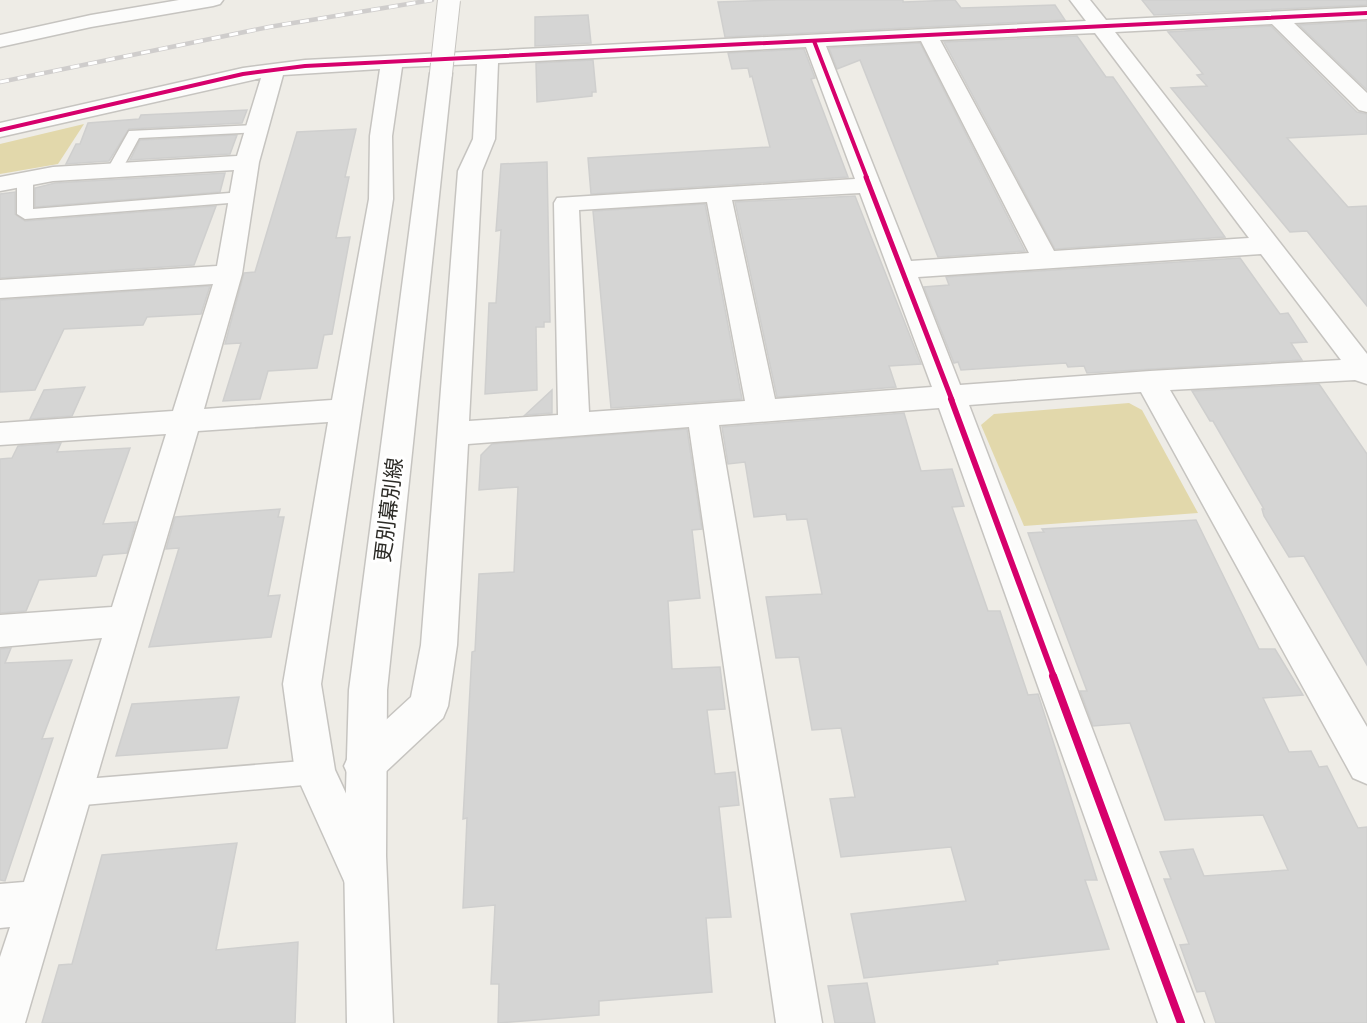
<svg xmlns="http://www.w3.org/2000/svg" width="1367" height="1023" viewBox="0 0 1367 1023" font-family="Jost,'Noto Sans JP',sans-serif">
<rect width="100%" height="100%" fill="#eeece6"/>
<g fill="#e2d8ab">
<polygon points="84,124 58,164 0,174 0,144"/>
<polygon points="1129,403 1142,410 1198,513 1024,526 981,425 994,414"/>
</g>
<g fill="#d5d5d4" stroke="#cfcfce" stroke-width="1.5">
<polygon points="776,0 903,0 903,2 955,0 961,8 1055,5 1065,20 725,37 718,2"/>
<polygon points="1142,0 1367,0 1367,5 1154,15"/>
<polygon points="588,15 591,43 535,46 535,17"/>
<polygon points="1367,21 1367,90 1299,25"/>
<polygon points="1271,26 1357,112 1367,114 1367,134 1287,138 1348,207 1367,206 1367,306 1307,231 1290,232 1171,88 1207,86 1197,75 1203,74 1168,32"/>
<polygon points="1077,36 1106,77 1113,77 1225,237 1055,249 944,42"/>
<polygon points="920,43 1025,251 938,257 860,60 837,69 829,48"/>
<polygon points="804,49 815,78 811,79 848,177 591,194 588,158 770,147 752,76 750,77 748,68 732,69 728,53"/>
<polygon points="593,60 596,92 592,92 592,96 537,102 536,63"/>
<polygon points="247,110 242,123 129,129 109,161 66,164 76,144 80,144 88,123 139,119 141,115"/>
<polygon points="356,129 345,177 349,177 336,238 350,237 332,334 324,335 317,368 268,371 260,399 223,401 241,343 225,344 244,273 255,272 297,132"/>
<polygon points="237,135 230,154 130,160 140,140"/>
<polygon points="547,162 550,322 544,322 544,327 536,327 537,390 485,394 489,303 496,303 501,230 496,231 501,164"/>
<polygon points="225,173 220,192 35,207 35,188 55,183"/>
<polygon points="15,192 15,214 25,221 216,206 194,265 0,278 0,194"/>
<polygon points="855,196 921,364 889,366 896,387 777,397 735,202"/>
<polygon points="705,204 742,399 611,408 593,211"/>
<polygon points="1240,258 1280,314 1288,313 1307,342 1291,343 1302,360 1087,373 1084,366 1068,367 1066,363 961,370 958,362 954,363 924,287 949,285 946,277"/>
<polygon points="210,286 201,314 147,317 143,325 64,329 35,390 0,392 0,300"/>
<polygon points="1319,384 1367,454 1367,665 1304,556 1289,557 1264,516 1262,509 1264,509 1213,421 1210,421 1192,391"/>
<polygon points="85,387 72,416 30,419 44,390"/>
<polygon points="552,390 552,413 525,415"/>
<polygon points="904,413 921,471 952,469 964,506 952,507 988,611 1000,611 1028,695 1038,694 1097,880 1085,880 1109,949 997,961 998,964 864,978 851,914 966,901 951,847 841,857 830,799 855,797 841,728 812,730 799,657 776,658 766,597 822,594 807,519 787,520 786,514 754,517 745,462 728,464 722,427"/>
<polygon points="687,429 702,529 692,530 700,598 668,601 672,669 720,667 725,709 707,710 715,774 735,772 739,805 719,807 731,917 706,918 712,992 599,1001 599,1015 498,1023 499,984 491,984 495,905 463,908 467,818 463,819 472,652 475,651 479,574 514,572 518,487 479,490 481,455 492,444"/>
<polygon points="61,443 57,452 130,448 103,524 136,522 127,553 103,555 96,576 39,580 26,611 0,613 0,459 12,458 18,446"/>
<polygon points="280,509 278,517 284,517 268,596 280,595 271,637 149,647 179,548 166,549 175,517"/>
<polygon points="1196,520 1259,649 1275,649 1303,695 1263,698 1289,752 1311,751 1319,767 1327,766 1358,828 1367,827 1367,1023 1216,1023 1205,991 1197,992 1180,945 1189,944 1164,879 1171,879 1160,852 1193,849 1204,876 1288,870 1263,815 1165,820 1130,723 1093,726 1080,691 1087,691 1028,533 1044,532 1042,529"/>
<polygon points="11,648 5,663 72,660 42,739 53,738 5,881 0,880 0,649"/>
<polygon points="239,697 227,748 116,756 132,704"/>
<polygon points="237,843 216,950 298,942 295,1023 42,1023 59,965 72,964 102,855"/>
<polygon points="867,983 875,1023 835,1023 828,986"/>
</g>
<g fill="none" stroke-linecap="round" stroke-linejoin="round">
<defs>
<g id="service">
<polygon points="257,125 262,126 264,129 262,132 139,138 120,173 110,173 107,170 129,131"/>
<polygon points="25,175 33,180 33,209 242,192 250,197 242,202 25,219 17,214 17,180"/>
<polygon points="315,760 324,763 328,772 324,781 315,784 73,806 64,802 60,793 64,784 73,780"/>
</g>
<g id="minor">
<polygon points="179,0 223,0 220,4 213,6 91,27 0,47 0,35 91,15"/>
<path d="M1070 0H1090L1106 20 1367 7V19L1294 23 1367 93V112L1359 110 1272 24 1115 32 1367 354V384L1355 380 1170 390 1367 727V784L1353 778 1141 392 969 405 1204 1023H1158L939 408 719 425 822 1023H776L689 427 468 444 457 645 448 706 443 718 378 779 364 785 350 779 344 766 350 753 411 697 421 645 458 171 473 139 477 64 402 67 392 136 393 199 321 684 335 770 385 877 379 892 364 898 349 892 295 772 283 684 328 422 198 431 25 1023H0V957L10 927 0 928V884L24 882 102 638 0 647V615L112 607 166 434 0 445V423L173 411 213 284 0 298V280L217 266 234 170 53 181 0 191V177L53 167 237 156 261 78 0 137V123L243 68 305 60 1086 21ZM1095 33 1249 238 1054 251 940 40ZM921 41 1029 253 911 261 826 46ZM806 47 855 179 557 198 554 203 558 415 469 421 482 171 495 139 498 63ZM380 69 370 136 369 199 332 400 204 409 242 274 259 162 283 75ZM860 193 932 387 775 399 732 200ZM707 202 745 401 589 412 579 210ZM1261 254 1341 360 1150 371 960 385 918 277Z"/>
</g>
<polygon id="secondary" points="441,67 448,69 452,73 387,690 386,856 393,1023 347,1023 344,856 349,690 430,73 434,69"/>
</defs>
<use href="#service" stroke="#c6c4c0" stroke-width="3"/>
<use href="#minor" stroke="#c6c4c0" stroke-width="3"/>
<use href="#secondary" stroke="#c6c4c0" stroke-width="3"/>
<use href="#service" fill="#fcfcfb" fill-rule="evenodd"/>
<use href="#minor" fill="#fcfcfb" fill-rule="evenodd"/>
<use href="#secondary" fill="#fcfcfb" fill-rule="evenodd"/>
<defs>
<polyline id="rail" points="0,82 269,27 432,0"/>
</defs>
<use href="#rail" stroke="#cfcdcc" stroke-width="4.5"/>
<use href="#rail" stroke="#fff" stroke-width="3" stroke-dasharray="9" stroke-linecap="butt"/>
<defs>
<polyline id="secondary-bridge" points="441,73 449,0"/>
</defs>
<use href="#secondary-bridge" stroke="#c6c4c0" stroke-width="24" stroke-linecap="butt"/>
<use href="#secondary-bridge" stroke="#fcfcfb" stroke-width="22"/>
<defs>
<g id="cycleway-far3">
<polyline points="814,41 867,178"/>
<polyline points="0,130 243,74 305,66 1367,13"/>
</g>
<polyline id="cycleway-far2" points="866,177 952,400"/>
<polyline id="cycleway-far1" points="951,399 1054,677"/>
<polyline id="cycleway" points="1053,676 1181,1023"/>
</defs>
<use href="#cycleway-far3" stroke="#fff" stroke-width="6"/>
<use href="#cycleway-far2" stroke="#fff" stroke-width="8"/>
<use href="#cycleway-far1" stroke="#fff" stroke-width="10"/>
<use href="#cycleway" stroke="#fff" stroke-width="11"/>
<use href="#cycleway-far3" stroke="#d6006c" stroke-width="4"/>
<use href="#cycleway-far2" stroke="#d6006c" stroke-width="5"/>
<use href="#cycleway-far1" stroke="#d6006c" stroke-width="6"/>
<use href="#cycleway" stroke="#d6006c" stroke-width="8"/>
</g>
<g text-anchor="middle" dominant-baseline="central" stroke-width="6" stroke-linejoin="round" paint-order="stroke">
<g font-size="21" fill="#2c2b26" stroke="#fff">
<text transform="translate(389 510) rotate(-83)">更別幕別線</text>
</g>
</g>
</svg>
